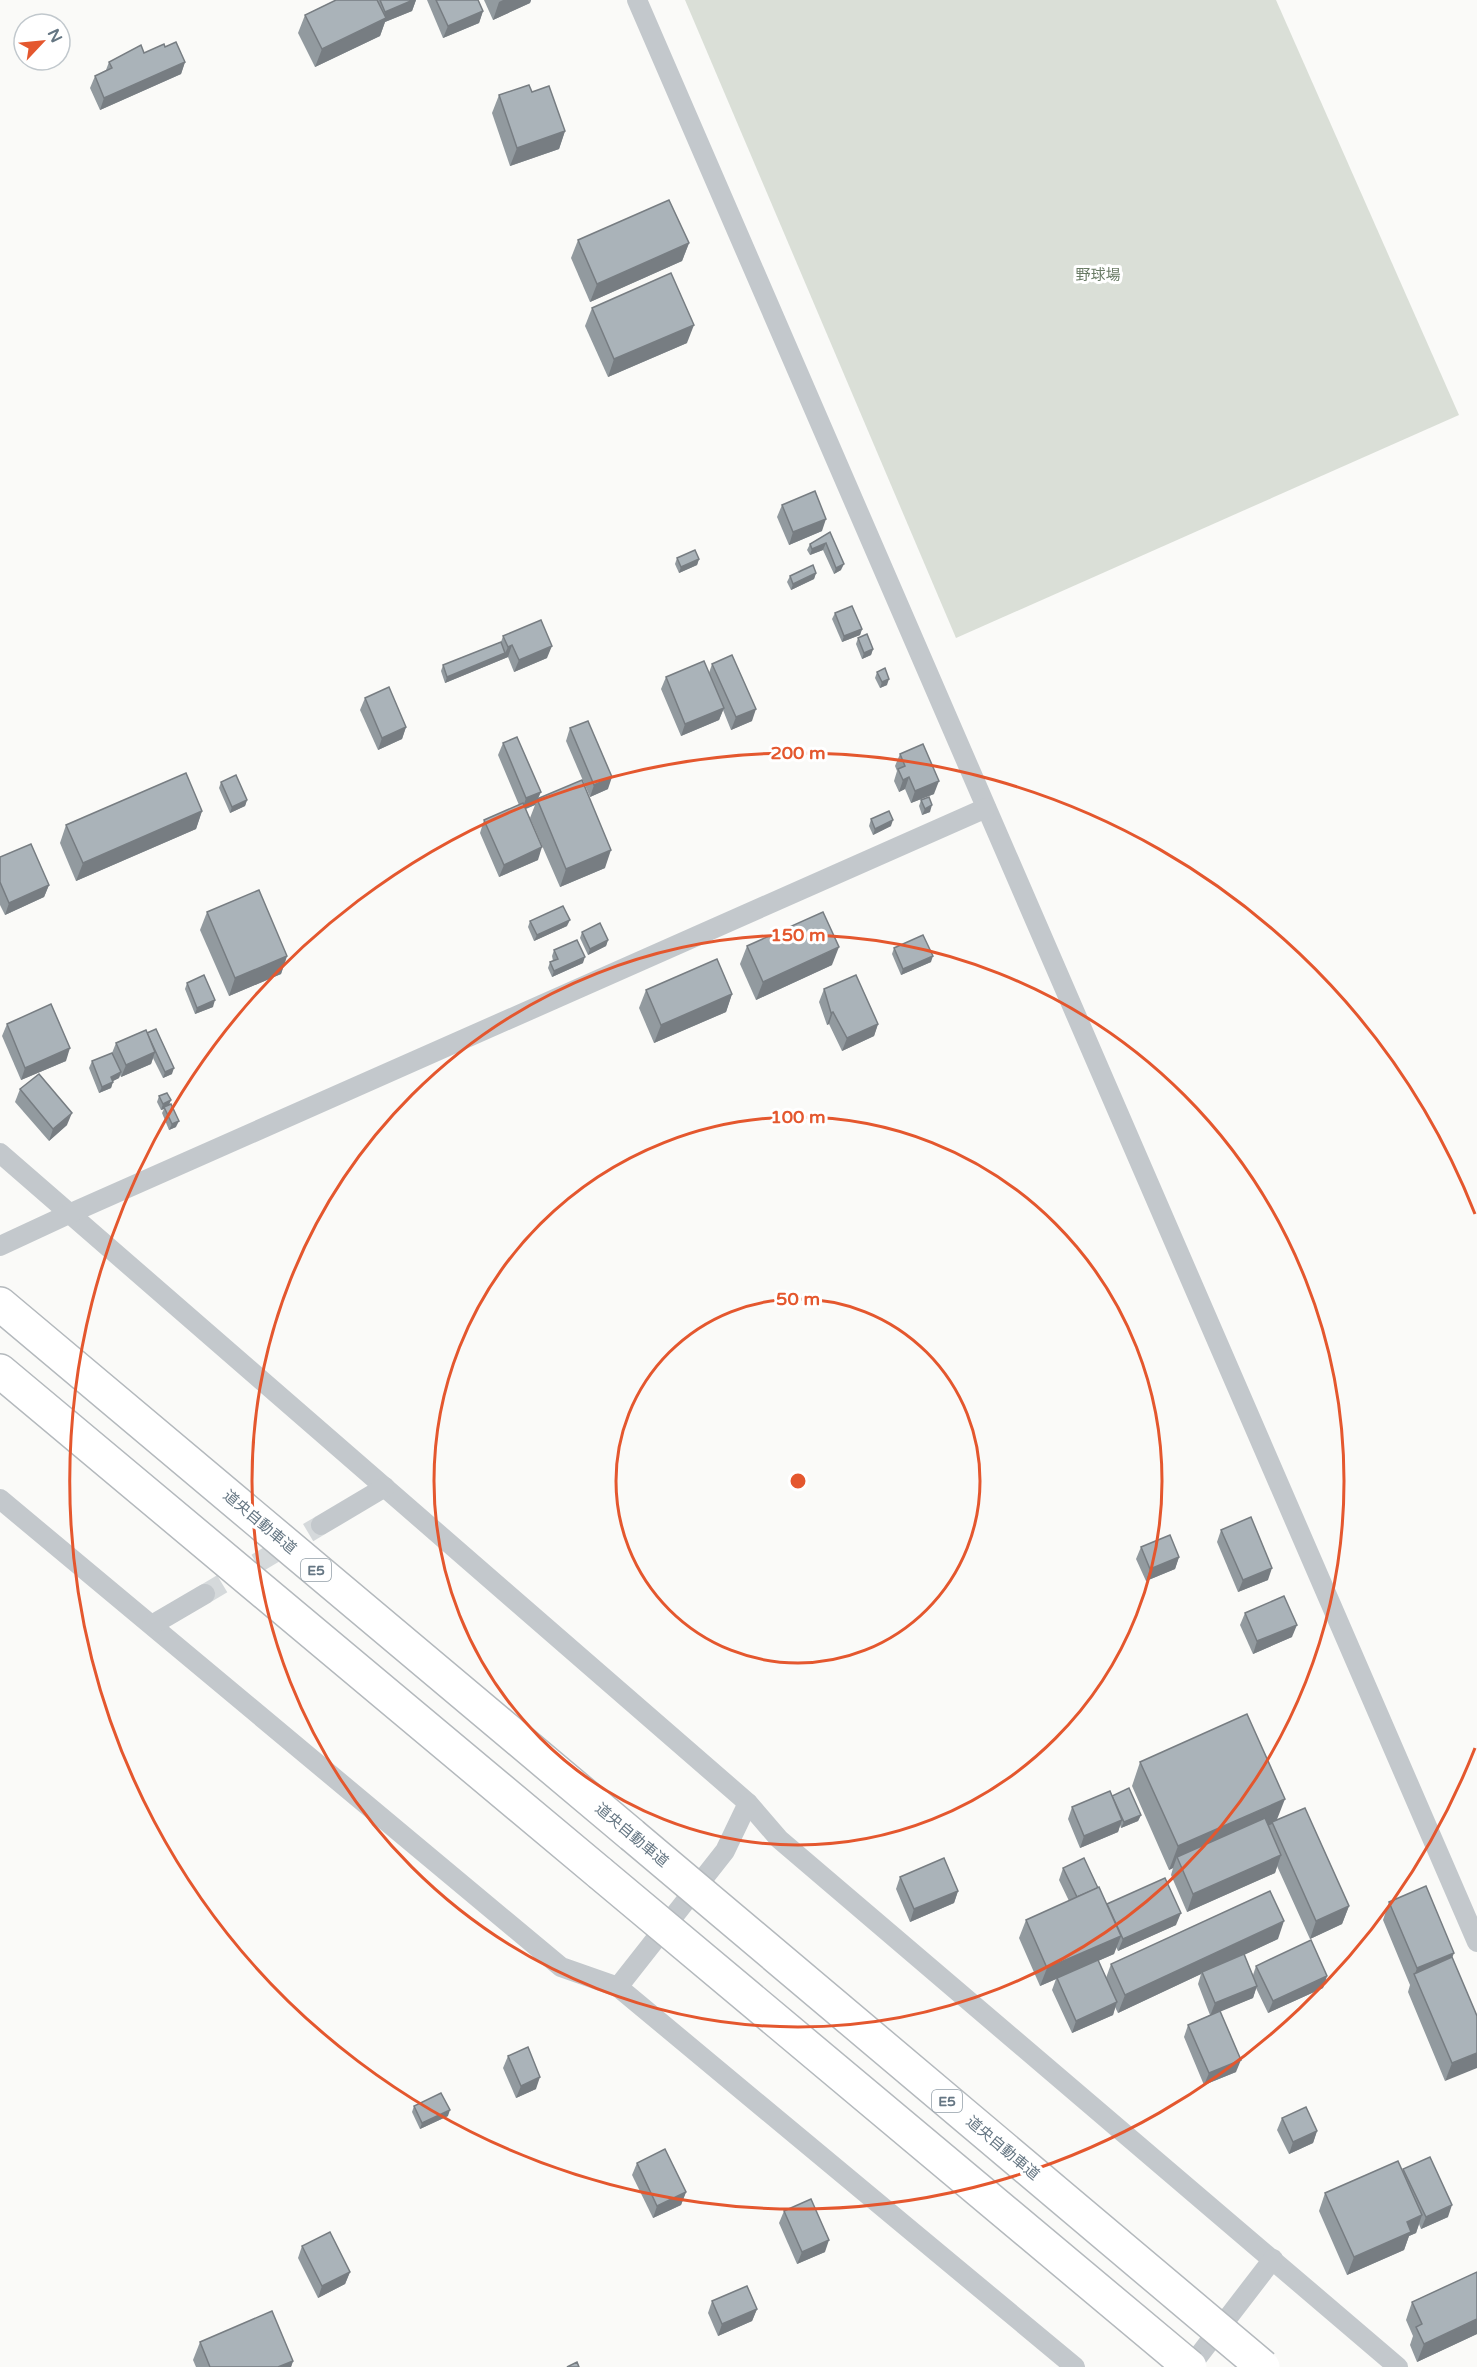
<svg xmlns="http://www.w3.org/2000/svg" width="1477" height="2367" viewBox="0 0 1477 2367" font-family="'Varela Round','Noto Sans JP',sans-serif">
<rect width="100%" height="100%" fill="#fafaf8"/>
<polygon fill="#dadfd7" points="685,0 1276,0 1459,415 956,638"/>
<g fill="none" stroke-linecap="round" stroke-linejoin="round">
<polyline stroke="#d5d9db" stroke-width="20" stroke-dasharray="20 10" stroke-linecap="butt" points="205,1594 321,1525"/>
<defs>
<g id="motorway">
<polyline points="0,1304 632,1835"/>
<polyline points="0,1371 600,1873"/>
</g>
</defs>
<use href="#motorway" stroke="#b4b9bd" stroke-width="36"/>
<g stroke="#c3c8cc" stroke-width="20">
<polyline points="637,0 1477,1942"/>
<polyline points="0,1153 748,1803 779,1839 1398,2367"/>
<polyline points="0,1246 71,1213 986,808"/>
<polyline points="0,1499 561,1967 618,1987 1075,2367"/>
<polyline points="321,1525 385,1487"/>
<polyline points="152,1625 205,1594"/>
<polyline points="618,1987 725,1851 748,1803"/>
<polyline points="1190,2367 1273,2259"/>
</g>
<use href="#motorway" stroke="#fff" stroke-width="33"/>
<defs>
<g id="motorway-bridge">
<polyline points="632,1835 1263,2367"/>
<polyline points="600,1873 1190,2367"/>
</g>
</defs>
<use href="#motorway-bridge" stroke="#b4b9bd" stroke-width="36" stroke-linecap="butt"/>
<use href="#motorway-bridge" stroke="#fff" stroke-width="33"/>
</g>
<g fill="#929a9f">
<polygon points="336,0 416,0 412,11 385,22 380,36 315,67 298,33 305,15"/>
<polygon points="427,0 478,0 483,11 479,23 443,38"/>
<polygon points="484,0 531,0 530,3 493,20"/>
<polygon points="165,47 185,62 181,74 100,110 90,88 95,76 106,70 109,62"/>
<polygon points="532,92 565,131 559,149 510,166 492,113 499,95"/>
<polygon points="578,240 689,243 682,261 590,302 571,258"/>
<polygon points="592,308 687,343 608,377 585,326"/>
<polygon points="782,505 822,531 789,545 777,517"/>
<polygon points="830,532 841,570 834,574 823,550 810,555 807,550 810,544"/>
<polygon points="677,558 699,559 697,565 679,573 675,564"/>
<polygon points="816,573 814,579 791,590 787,582 790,576"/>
<polygon points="835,613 862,629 860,635 842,642 832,619"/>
<polygon points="503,636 547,658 514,672 508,657 445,683 441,671 443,665 501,642"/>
<polygon points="858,638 873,649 871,655 862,659 856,644"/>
<polygon points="712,664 752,721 731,730 723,710 719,720 681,736 661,689 666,677 709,673"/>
<polygon points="877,672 887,685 880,688 875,678"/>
<polygon points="365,698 406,727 402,739 378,750 360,710"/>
<polygon points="570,728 608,789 590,797 566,741"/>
<polygon points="503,743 538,799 605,868 560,887 530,818 535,805 526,809 538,860 499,877 480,833 484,820 519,805 498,755"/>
<polygon points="900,754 934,794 911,803 905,789 899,792 894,781 897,771 895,766"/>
<polygon points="221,782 247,800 245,806 230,813 219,788"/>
<polygon points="921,800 930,812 922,815 919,806"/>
<polygon points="202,811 196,829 76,881 60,843 66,825"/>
<polygon points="871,819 891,826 873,835 869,826"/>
<polygon points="0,857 49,885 44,897 5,915 0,905"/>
<polygon points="207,912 287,956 281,974 229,996 200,930"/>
<polygon points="530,921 567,926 534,941 528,927"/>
<polygon points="582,932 608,940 606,946 588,955 580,938"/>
<polygon points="747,946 832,965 756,1000 740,964"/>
<polygon points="894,948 931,962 901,975 892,954"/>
<polygon points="554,950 583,963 552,977 548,968 550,962 553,961 552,956"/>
<polygon points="187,983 213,1007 195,1014 185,989"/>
<polygon points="824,989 878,1024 874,1036 842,1051 829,1024 827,1025 819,1002"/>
<polygon points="646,990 732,994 726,1012 654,1043 639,1008"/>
<polygon points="7,1024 66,1061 21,1080 2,1036"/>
<polygon points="146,1030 172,1074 163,1078 153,1058 151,1064 121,1077 120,1075 119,1078 113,1081 111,1088 99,1093 89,1068 92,1061 112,1053 116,1043"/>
<polygon points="20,1089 67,1125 49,1141 15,1102"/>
<polygon points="159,1096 171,1100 169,1105 176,1127 169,1130 162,1113 164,1109 161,1110 157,1102"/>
<polygon points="1221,1530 1268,1580 1238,1592 1217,1542"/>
<polygon points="1141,1547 1179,1557 1175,1569 1146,1581 1136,1559"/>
<polygon points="1245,1613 1292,1637 1253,1654 1240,1625"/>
<polygon points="1140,1762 1277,1820 1349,1906 1342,1924 1310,1939 1277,1866 1275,1873 1187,1912 1171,1875 1173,1868 1169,1870 1132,1786"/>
<polygon points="1112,1796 1141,1815 1138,1821 1121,1828 1120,1825 1118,1832 1080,1848 1068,1819 1072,1807"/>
<polygon points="1063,1868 1106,1904 1176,1925 1118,1951 1116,1947 1114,1954 1098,1961 1106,1978 1111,1964 1278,1939 1244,1955 1253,1975 1256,1966 1327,1976 1323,1988 1268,2013 1256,1988 1253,1998 1220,2011 1236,2072 1204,2085 1184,2037 1188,2025 1210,2015 1198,1984 1201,1974 1118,2013 1115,2007 1113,2015 1072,2033 1052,1990 1056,1979 1040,1986 1019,1938 1026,1920 1069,1901 1059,1880"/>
<polygon points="900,1877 958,1891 954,1903 910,1922 896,1889"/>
<polygon points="1389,1902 1452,1957 1477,2016 1445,2081 1408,1992 1410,1985 1383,1920"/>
<polygon points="508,2056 536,2089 516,2098 503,2068"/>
<polygon points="414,2106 448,2116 420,2129 412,2112"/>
<polygon points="1282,2118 1317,2131 1313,2143 1289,2154 1277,2130"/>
<polygon points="637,2163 686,2192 681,2205 653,2218 632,2175"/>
<polygon points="1403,2169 1448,2217 1421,2229 1419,2224 1416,2233 1409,2236 1404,2250 1347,2275 1319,2211 1325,2193 1403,2171"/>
<polygon points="784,2211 825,2252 797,2264 779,2223"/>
<polygon points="302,2246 350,2272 345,2284 318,2298 298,2258"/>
<polygon points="1477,2272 1477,2334 1417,2362 1410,2345 1413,2336 1406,2320 1412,2302"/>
<polygon points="712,2301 757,2309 752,2321 718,2336 708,2313"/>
<polygon points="200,2342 293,2361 291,2367 196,2367 193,2360"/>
</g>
<g fill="#777d82">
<polygon points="413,0 416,0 412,11 385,22 380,36 315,67 322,49 382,20 385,12"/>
<polygon points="503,0 531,0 530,3 493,20 499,2"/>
<polygon points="483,11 479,23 443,38 448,26"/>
<polygon points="185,62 181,74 100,110 104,98"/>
<polygon points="565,131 559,149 510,166 517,148"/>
<polygon points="689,243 682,261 590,302 597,284"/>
<polygon points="694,325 687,343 608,377 614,359"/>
<polygon points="826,519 822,531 789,545 793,532"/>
<polygon points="826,543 823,550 810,555 812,549"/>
<polygon points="699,559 697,565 679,573 681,567"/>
<polygon points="844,564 841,570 834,574 836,568"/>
<polygon points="816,573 814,579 791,590 793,584"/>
<polygon points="862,629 860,635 842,642 844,636"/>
<polygon points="512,645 508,657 445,683 447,677 505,653 508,647"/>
<polygon points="552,646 547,658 514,672 519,660"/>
<polygon points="873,649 871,655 862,659 864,653"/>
<polygon points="889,679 887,685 880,688 882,682"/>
<polygon points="724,708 719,720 681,736 685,724"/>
<polygon points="756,709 752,721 731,730 736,717"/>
<polygon points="406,727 402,739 378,750 382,738"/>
<polygon points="612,777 608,789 590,797 594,785"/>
<polygon points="909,777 905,789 899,792 903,780"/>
<polygon points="939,781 934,794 911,803 915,791"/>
<polygon points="541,792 537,801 537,799 535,805 522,810 526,798"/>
<polygon points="247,800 245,806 230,813 232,807"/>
<polygon points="932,805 930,812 922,815 925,809"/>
<polygon points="202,811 196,829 76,881 83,863"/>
<polygon points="893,820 891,826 873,835 875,829"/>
<polygon points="542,847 538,860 499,877 504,865"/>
<polygon points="611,850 605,868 560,887 566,869"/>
<polygon points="49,885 44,897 5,915 9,903"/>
<polygon points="570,920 567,926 534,941 537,935"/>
<polygon points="608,940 606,946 588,955 590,949"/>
<polygon points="839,947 832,965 756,1000 763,982"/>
<polygon points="287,956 281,974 229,996 235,978"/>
<polygon points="933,956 931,962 901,975 903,969"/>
<polygon points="585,957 583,963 552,977 554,971"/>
<polygon points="732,994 726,1012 654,1043 661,1025"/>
<polygon points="215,1000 213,1007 195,1014 197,1008"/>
<polygon points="833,1012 829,1024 827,1025 831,1013"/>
<polygon points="878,1024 874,1036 842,1051 847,1038"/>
<polygon points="70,1048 66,1061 21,1080 25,1068"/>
<polygon points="155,1052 151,1064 121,1077 126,1065"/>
<polygon points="174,1068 172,1074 163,1078 165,1072"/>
<polygon points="121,1072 119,1078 109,1083 111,1077"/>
<polygon points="113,1082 111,1088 99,1093 102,1087"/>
<polygon points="171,1100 168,1107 164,1107 164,1109 161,1110 163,1104"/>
<polygon points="72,1113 67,1125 49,1141 53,1129"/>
<polygon points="179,1121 176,1127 169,1130 172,1124"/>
<polygon points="1179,1557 1175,1569 1146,1581 1150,1569"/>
<polygon points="1272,1568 1268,1580 1238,1592 1243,1580"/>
<polygon points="1297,1625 1292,1637 1253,1654 1257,1641"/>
<polygon points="1285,1799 1276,1822 1272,1822 1272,1824 1181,1865 1177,1857 1173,1868 1169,1870 1178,1846"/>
<polygon points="1141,1815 1138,1821 1121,1828 1124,1822"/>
<polygon points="1122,1820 1118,1832 1080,1848 1084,1836"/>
<polygon points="1281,1855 1275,1873 1187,1912 1193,1894"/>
<polygon points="958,1891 954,1903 910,1922 914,1909"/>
<polygon points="1349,1906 1342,1924 1310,1939 1316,1921"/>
<polygon points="1181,1913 1176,1925 1118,1951 1123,1939"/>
<polygon points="1284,1921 1278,1939 1203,1974 1202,1972 1201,1974 1118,2013 1125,1995"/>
<polygon points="1121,1936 1114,1954 1040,1986 1047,1968"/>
<polygon points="1454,1953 1447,1971 1415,1974 1417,1968"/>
<polygon points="1327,1976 1323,1988 1268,2013 1273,2001"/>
<polygon points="1257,1986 1253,1998 1210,2016 1215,2003"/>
<polygon points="1117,2002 1113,2015 1072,2033 1076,2021"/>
<polygon points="1477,2053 1477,2068 1445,2081 1452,2063"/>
<polygon points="1241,2060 1236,2072 1204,2085 1209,2073"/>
<polygon points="540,2077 536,2089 516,2098 521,2086"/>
<polygon points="450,2110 448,2116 420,2129 422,2123"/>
<polygon points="1317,2131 1313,2143 1289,2154 1293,2142"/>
<polygon points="686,2192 681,2205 653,2218 657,2206"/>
<polygon points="1452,2205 1448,2217 1421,2229 1426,2217"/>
<polygon points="1422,2215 1416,2233 1409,2236 1404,2250 1347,2275 1354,2257 1407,2222"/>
<polygon points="829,2240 825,2252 797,2264 802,2252"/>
<polygon points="350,2272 345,2284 318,2298 322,2286"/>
<polygon points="757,2309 752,2321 718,2336 722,2324"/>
<polygon points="1477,2319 1477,2334 1417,2362 1424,2344"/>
<polygon points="293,2361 291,2367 278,2367"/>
</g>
<g fill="#aab3b9" stroke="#777d82" stroke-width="1.5">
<polygon points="336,0 377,0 386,18 322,49 305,15"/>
<polygon points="380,0 413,0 385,12"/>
<polygon points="436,0 478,0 483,11 448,26"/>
<polygon points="176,42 185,62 104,98 95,76 112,68 109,62 141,45 144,53 164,44 165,47"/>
<polygon points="529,85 532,92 549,86 565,131 517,148 499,95"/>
<polygon points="669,200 689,243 597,284 578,240"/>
<polygon points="671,273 694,325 614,359 592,308"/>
<polygon points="815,491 826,519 793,532 782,505"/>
<polygon points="830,532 844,564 836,568 826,543 812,549 810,544"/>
<polygon points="695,550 699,559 681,567 677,558"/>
<polygon points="813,565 816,573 793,584 790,576"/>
<polygon points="852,606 862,629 844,636 835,613"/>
<polygon points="541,620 552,646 519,660 512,645 508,647 503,636"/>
<polygon points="867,634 873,649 864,653 858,638"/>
<polygon points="501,642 505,653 447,677 443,665"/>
<polygon points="732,655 756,709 736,717 712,664"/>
<polygon points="704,661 724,708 685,724 666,677"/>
<polygon points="885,668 889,679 882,682 877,672"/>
<polygon points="389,687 406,727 382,738 365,698"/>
<polygon points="588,721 612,777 594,785 570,728"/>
<polygon points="517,737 541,792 526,798 503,743"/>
<polygon points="923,744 939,781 915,791 909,777 903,780 898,769 905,766 900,754"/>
<polygon points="186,773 202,811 83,863 66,825"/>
<polygon points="236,775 247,800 232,807 221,782"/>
<polygon points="582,780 611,850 566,869 537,799"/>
<polygon points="929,797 932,805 925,809 921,800"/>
<polygon points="523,803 542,847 504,865 484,820"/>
<polygon points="889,811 893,820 875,829 871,819"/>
<polygon points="31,844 49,885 9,903 0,882 0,857"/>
<polygon points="259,890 287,956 235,978 207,912"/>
<polygon points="563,906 570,920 537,935 530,921"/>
<polygon points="823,912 839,947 763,982 747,946"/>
<polygon points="600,923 608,940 590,949 582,932"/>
<polygon points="923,935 933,956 903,969 894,948"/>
<polygon points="577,940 585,957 554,971 550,962 558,959 554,950"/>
<polygon points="717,959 732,994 661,1025 646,990"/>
<polygon points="204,975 215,1000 197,1008 187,983"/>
<polygon points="856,975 878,1024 847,1038 833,1012 831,1013 824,989"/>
<polygon points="51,1004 70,1048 25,1068 7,1024"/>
<polygon points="156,1029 174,1068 165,1072 147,1033"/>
<polygon points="146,1030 155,1052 126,1065 116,1043"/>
<polygon points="112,1053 121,1072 111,1077 113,1082 102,1087 92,1061"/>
<polygon points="39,1074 72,1113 53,1129 20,1089"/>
<polygon points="167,1093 171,1100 163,1104 159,1096"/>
<polygon points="171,1104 179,1121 172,1124 164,1107"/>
<polygon points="1251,1517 1272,1568 1243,1580 1221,1530"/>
<polygon points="1170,1535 1179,1557 1150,1569 1141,1547"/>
<polygon points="1284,1596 1297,1625 1257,1641 1245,1613"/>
<polygon points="1247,1714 1285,1799 1178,1846 1140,1762"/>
<polygon points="1129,1788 1141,1815 1124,1822 1112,1796"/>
<polygon points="1110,1791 1122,1820 1084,1836 1072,1807"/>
<polygon points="1305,1808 1349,1906 1316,1921 1272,1822"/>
<polygon points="1265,1818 1281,1855 1193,1894 1177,1857"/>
<polygon points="944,1858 958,1891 914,1909 900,1877"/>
<polygon points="1084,1858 1098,1888 1077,1897 1063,1868"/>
<polygon points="1165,1878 1181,1913 1123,1939 1107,1904"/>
<polygon points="1426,1886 1454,1953 1417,1968 1389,1902"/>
<polygon points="1099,1887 1121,1936 1047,1968 1026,1920"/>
<polygon points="1270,1891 1284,1921 1125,1995 1111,1964"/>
<polygon points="1311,1940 1327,1976 1273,2001 1256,1966"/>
<polygon points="1244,1954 1257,1986 1215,2003 1202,1972"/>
<polygon points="1452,1957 1477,2016 1477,2053 1452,2063 1414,1974"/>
<polygon points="1098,1960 1117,2002 1076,2021 1057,1978"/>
<polygon points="1220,2011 1241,2060 1209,2073 1188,2025"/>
<polygon points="528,2047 540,2077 521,2086 508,2056"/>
<polygon points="441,2093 450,2110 422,2123 414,2106"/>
<polygon points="1306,2107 1317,2131 1293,2142 1282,2118"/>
<polygon points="665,2149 686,2192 657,2206 637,2163"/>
<polygon points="1430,2157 1452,2205 1426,2217 1403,2169"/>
<polygon points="1398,2161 1422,2215 1407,2222 1411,2232 1354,2257 1325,2193"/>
<polygon points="811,2199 829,2240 802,2252 784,2211"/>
<polygon points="330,2232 350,2272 322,2286 302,2246"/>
<polygon points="1477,2272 1477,2319 1424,2344 1416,2327 1422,2324 1412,2302"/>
<polygon points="747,2286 757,2309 722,2324 712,2301"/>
<polygon points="272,2311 293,2361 278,2367 210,2367 200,2342"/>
<polygon points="577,2362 579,2367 567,2367"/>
</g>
<g fill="none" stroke="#e4572e" stroke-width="3">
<circle cx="798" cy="1481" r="182"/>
<circle cx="798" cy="1481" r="364"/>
<circle cx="798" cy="1481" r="546"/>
<path d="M1475 1748A728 728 0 1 1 1475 1214"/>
</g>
<g text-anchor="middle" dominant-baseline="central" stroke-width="6" stroke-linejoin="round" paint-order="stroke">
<g fill="#fff" stroke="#939fa8" stroke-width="1.5">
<rect x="301" y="1559" width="30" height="22" rx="4.5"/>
<rect x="932" y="2090" width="30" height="22" rx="4.5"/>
</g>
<g font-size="14" font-weight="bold" fill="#657683">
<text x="316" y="1570">E5</text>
<text x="947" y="2101">E5</text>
</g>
<g font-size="15" fill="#687a64" stroke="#fff">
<text x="1098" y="275">野球場</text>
</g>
<g font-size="15" fill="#657683" stroke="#fff">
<text transform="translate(260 1522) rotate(40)">道央自動車道</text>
<text transform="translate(632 1835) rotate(40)">道央自動車道</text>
<text transform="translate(1003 2148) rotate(40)">道央自動車道</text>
</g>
</g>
<circle cx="798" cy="1481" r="9" fill="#e4572e" stroke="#fff" stroke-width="3"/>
<g font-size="18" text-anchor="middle" font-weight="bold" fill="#e4572e" stroke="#fff" stroke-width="6" stroke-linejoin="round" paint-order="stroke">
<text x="798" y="759">200 m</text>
<text x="798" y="941">150 m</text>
<text x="798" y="1123">100 m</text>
<text x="798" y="1305">50 m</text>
</g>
<g transform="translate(42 42) rotate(64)"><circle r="28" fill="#ffffff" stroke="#c1c8cd" stroke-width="1.5"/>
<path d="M0-4.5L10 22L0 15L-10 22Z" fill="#e4572e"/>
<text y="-9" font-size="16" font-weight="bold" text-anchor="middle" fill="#657683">N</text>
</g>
</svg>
